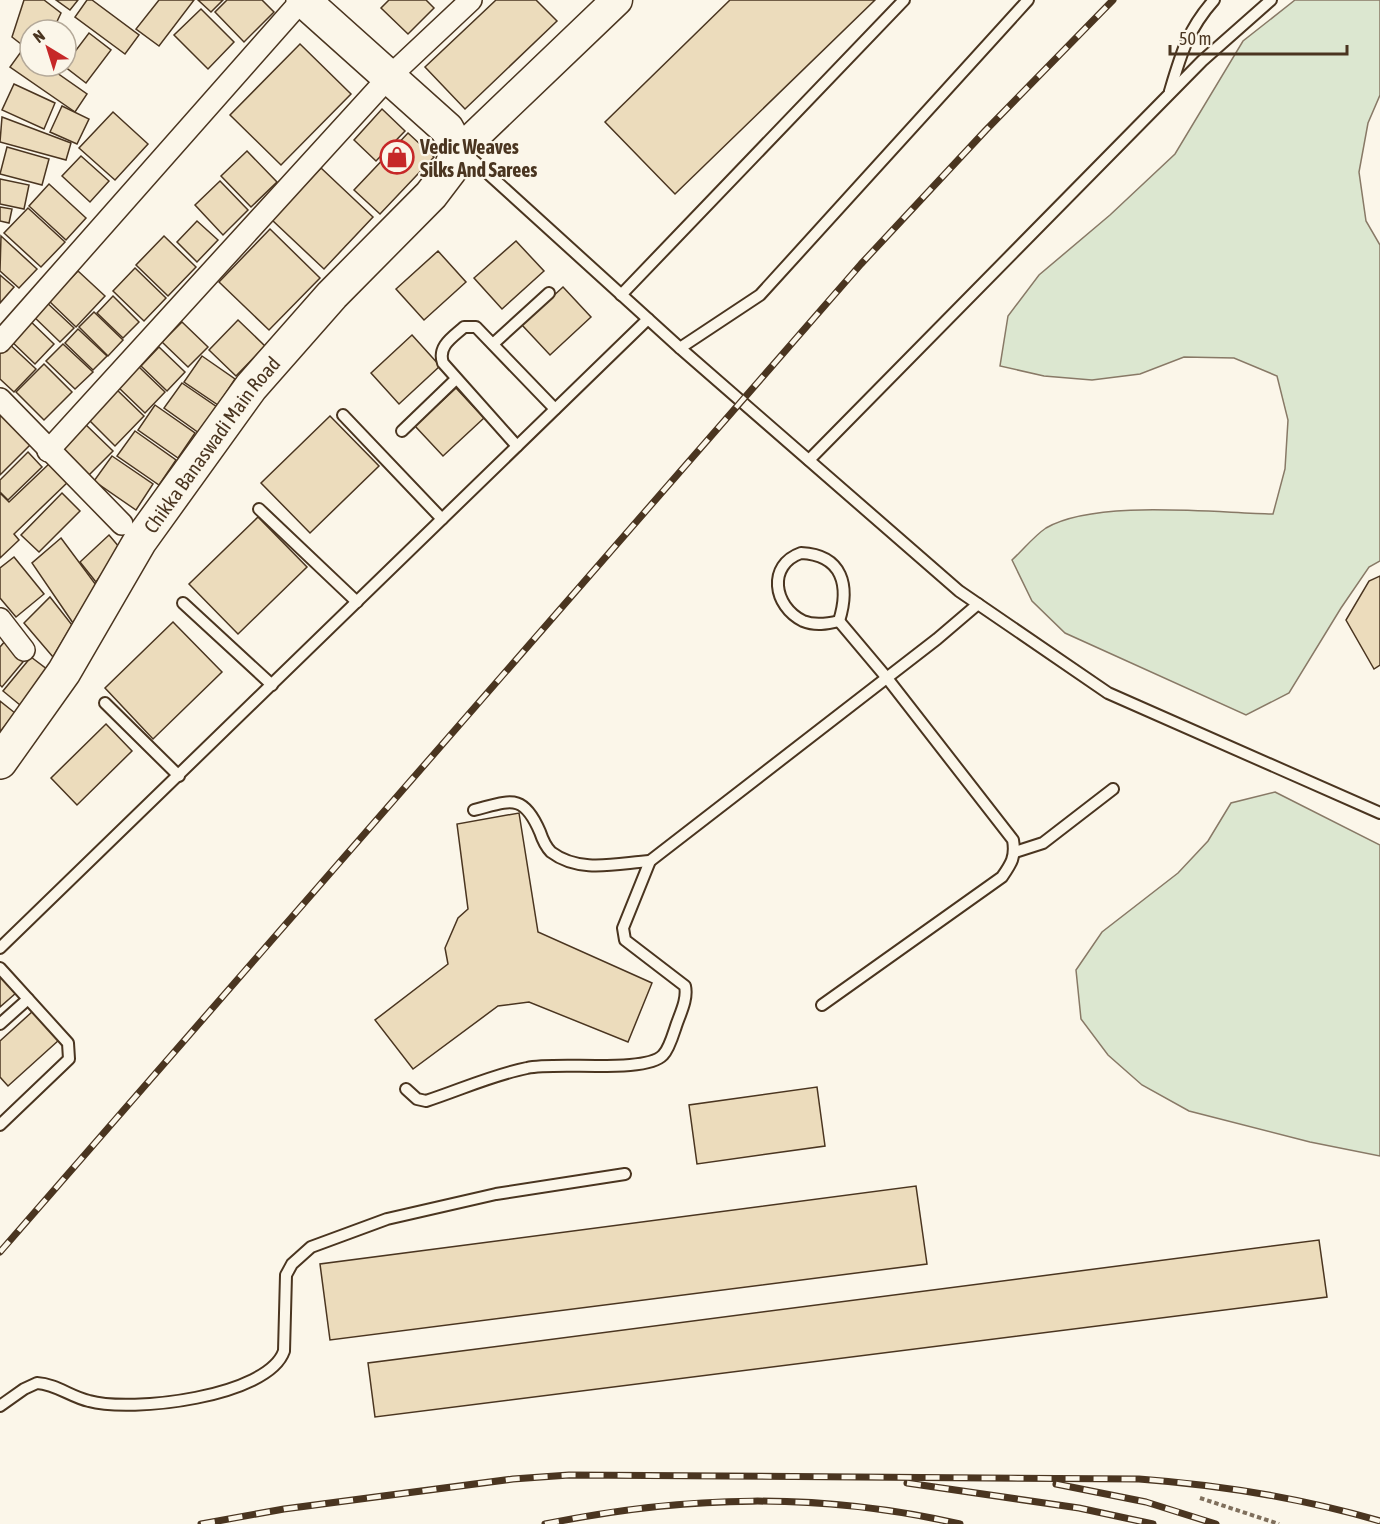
<svg xmlns="http://www.w3.org/2000/svg" width="1380" height="1524" viewBox="0 0 1380 1524" font-family="'Asap Condensed',sans-serif">
<rect width="100%" height="100%" fill="#fbf6e9"/>
<g fill="#dce7d0" stroke="#887966" stroke-width="1.5">
<path d="M1295 0H1380V95L1368 123 1359 172 1366 221 1380 245V561L1369 567 1341 608 1289 693 1246 715 1065 633 1032 601 1012 560C1023 550 1034 536 1046 528 1096 499 1214 513 1273 514L1285 469 1288 420 1277 376 1234 358 1184 357 1140 374 1092 380 1044 376 1000 366 1008 316 1039 275 1110 215 1175 154 1243 41Z"/>
<polygon points="1275,792 1380,845 1380,1156 1310,1142 1189,1111 1142,1085 1108,1055 1081,1019 1076,970 1102,932 1178,873 1208,841 1231,803"/>
</g>
<g fill="#ecdcbc" stroke="#4a3520" stroke-width="1.5">
<polygon points="24,0 44,0 61,13 53,30 30,30 30,51 12,37"/>
<polygon points="56,0 78,0 70,10"/>
<polygon points="87,0 92,0 139,35 125,54 75,17"/>
<polygon points="159,0 194,0 159,46 136,29"/>
<polygon points="198,0 223,0 211,12"/>
<polygon points="227,0 262,0 274,12 244,42 215,12"/>
<polygon points="389,0 426,0 434,8 408,34 381,8"/>
<polygon points="496,0 536,0 557,21 465,109 425,67"/>
<polygon points="730,0 875,0 675,194 605,122"/>
<polygon points="201,9 234,42 208,69 174,35"/>
<polygon points="89,33 111,50 86,83 64,66"/>
<polygon points="300,44 351,94 281,165 230,115"/>
<polygon points="23,49 30,54 30,66 47,66 87,94 75,112 10,67"/>
<polygon points="14,84 55,103 44,129 2,110"/>
<polygon points="62,106 89,119 77,144 50,132"/>
<polygon points="382,109 405,131 376,161 354,140"/>
<polygon points="113,112 148,144 115,180 79,148"/>
<polygon points="2,117 71,143 66,160 0,142"/>
<polygon points="408,133 434,157 380,214 354,190"/>
<polygon points="7,147 49,159 42,185 0,174"/>
<polygon points="247,151 277,182 251,207 221,176"/>
<polygon points="81,156 109,181 90,202 62,176"/>
<polygon points="321,168 373,217 324,269 272,220"/>
<polygon points="0,179 29,185 24,209 0,204"/>
<polygon points="220,181 248,210 223,235 195,205"/>
<polygon points="49,184 86,218 66,240 29,206"/>
<polygon points="0,207 12,209 9,223 0,221"/>
<polygon points="28,208 65,242 41,267 4,233"/>
<polygon points="197,221 218,240 197,262 177,242"/>
<polygon points="270,229 320,278 269,330 219,282"/>
<polygon points="1,236 37,269 19,288 0,271"/>
<polygon points="164,236 196,267 168,296 136,265"/>
<polygon points="516,241 544,271 502,309 474,278"/>
<polygon points="438,251 466,282 424,320 396,289"/>
<polygon points="135,268 166,298 144,321 113,291"/>
<polygon points="78,271 105,296 76,327 49,301"/>
<polygon points="0,275 14,287 0,303"/>
<polygon points="563,287 591,317 550,355 522,325"/>
<polygon points="113,296 139,322 123,338 97,313"/>
<polygon points="44,300 74,328 60,342 31,314"/>
<polygon points="94,312 123,340 108,356 79,327"/>
<polygon points="27,318 54,344 35,364 8,338"/>
<polygon points="238,320 265,346 236,376 209,350"/>
<polygon points="182,322 208,347 188,367 162,342"/>
<polygon points="78,329 107,356 93,370 65,343"/>
<polygon points="412,335 440,366 399,404 371,373"/>
<polygon points="6,341 36,369 14,392 0,379 0,347"/>
<polygon points="63,344 93,372 75,389 46,361"/>
<polygon points="159,347 185,372 167,391 141,366"/>
<polygon points="202,356 235,379 218,405 184,382"/>
<polygon points="44,364 72,392 44,420 16,392"/>
<polygon points="138,366 165,392 145,413 118,387"/>
<polygon points="182,383 217,407 199,433 164,408"/>
<polygon points="456,388 484,418 443,456 415,426"/>
<polygon points="116,389 144,416 115,446 87,418"/>
<polygon points="155,405 195,433 178,458 138,430"/>
<polygon points="3,414 32,443 0,475 0,417"/>
<polygon points="330,416 379,466 310,533 261,483"/>
<polygon points="84,423 113,451 89,475 60,447"/>
<polygon points="135,431 176,460 159,485 117,456"/>
<polygon points="28,452 42,467 8,500 0,492 0,480"/>
<polygon points="112,456 153,484 136,510 94,481"/>
<polygon points="51,462 69,481 14,534 19,540 0,558 0,493 9,502"/>
<polygon points="62,493 80,511 39,552 21,535"/>
<polygon points="258,517 307,567 238,634 189,584"/>
<polygon points="109,535 120,548 96,582 80,562"/>
<polygon points="61,538 96,585 73,623 32,563"/>
<polygon points="14,557 44,594 16,617 0,598 0,568"/>
<polygon points="1380,576 1380,665 1374,669 1346,620 1369,581"/>
<polygon points="50,597 72,625 53,657 24,623"/>
<polygon points="173,622 222,672 153,739 105,688"/>
<polygon points="6,640 27,657 2,687 0,685 0,647"/>
<polygon points="31,657 48,670 20,705 3,691"/>
<polygon points="0,701 15,713 0,732"/>
<polygon points="106,724 132,751 77,805 51,778"/>
<polygon points="519,813 538,932 652,983 628,1042 529,1002 498,1006 413,1069 375,1020 448,964 445,948 458,918 468,909 457,824"/>
<polygon points="0,976 16,993 0,1007"/>
<polygon points="33,1011 59,1040 8,1086 0,1077 0,1041"/>
<polygon points="817,1087 825,1146 697,1164 689,1105"/>
<polygon points="916,1186 927,1264 330,1340 320,1264"/>
<polygon points="1319,1240 1327,1297 375,1417 368,1363"/>
</g>
<g fill="none" stroke-linecap="round" stroke-linejoin="round">
<defs>
<g id="service">
<path d="M1170 91C1181 54 1188 29 1214 0"/>
<polyline points="462,150 680,348 959,591 1108,693 1380,813"/>
<polyline points="621,295 904,0"/>
<polyline points="493,344 549,293"/>
<polyline points="680,348 760,295 1028,0"/>
<polyline points="343,415 442,519"/>
<polyline points="402,431 456,379"/>
<path d="M517 446 443 363C437 346 453 337 464 327H476L555 409"/>
<polyline points="809,460 1202,61 1271,0"/>
<polyline points="259,509 357,602"/>
<path d="M801 553C843 555 850 586 839 621 827 624 815 626 803 621 773 606 767 565 801 553Z"/>
<polyline points="183,603 272,685"/>
<polyline points="105,703 179,776"/>
<path d="M474 810C510 801 523 792 540 832 542 838 546 847 551 852 580 874 618 863 650 861"/>
<polyline points="1015,852 1043,843 1113,789"/>
<polyline points="0,948 648,319"/>
<polyline points="0,968 68,1043 69,1059 0,1125"/>
<path d="M822 1005 1002 877C1011 864 1016 857 1013 840L887 678 839 621"/>
<polyline points="0,1024 28,999"/>
<path d="M406 1089 417 1099 426 1101C460 1090 492 1075 527 1068 557 1061 645 1074 663 1055 669 1049 673 1035 676 1026 680 1014 688 999 685 986L625 940 623 928 650 861 937 639 978 604"/>
<path d="M0 1406 24 1389 37 1383C56 1384 71 1397 89 1401 131 1413 268 1397 284 1351L286 1275 292 1264 311 1247 387 1219 496 1194 625 1174"/>
</g>
<g id="minor">
<polyline points="0,342 302,0"/>
<polyline points="0,399 122,524"/>
<polyline points="48,451 388,78 471,0"/>
<polyline points="0,619 24,650"/>
</g>
<polyline id="secondary" points="456,154 617,0"/>
<g id="primary">
<path id="s1" d="M0 762 64 672 140 541 251 387 332 295 431 195 450 170 456 154 455 144 447 129 303 0"/>
</g>
</defs>
<use href="#service" stroke="#4a3520" stroke-width="14"/>
<use href="#minor" stroke="#4a3520" stroke-width="24"/>
<use href="#secondary" stroke="#4a3520" stroke-width="33"/>
<use href="#primary" stroke="#4a3520" stroke-width="36"/>
<polyline stroke="#7f6f5c" stroke-width="4" stroke-dasharray="4.5 3" stroke-linecap="butt" points="1200,1498 1279,1524"/>
<use href="#service" stroke="#fbf6e9" stroke-width="10"/>
<use href="#minor" stroke="#fbf6e9" stroke-width="21"/>
<use href="#secondary" stroke="#fbf6e9" stroke-width="30"/>
<use href="#primary" stroke="#fbf6e9" stroke-width="33"/>
<defs>
<g id="rail">
<polyline points="0,1252 861,264 986,130 1113,0"/>
<polyline points="907,1483 1079,1508 1153,1524"/>
<polyline points="1056,1484 1146,1502 1216,1524"/>
<path d="M201 1524 284 1509 513 1479 569 1475 1139 1479C1221 1485 1301 1498 1380 1521"/>
<path d="M545 1524C686 1495 819 1492 960 1524"/>
</g>
</defs>
<use href="#rail" stroke="#4a3520" stroke-width="7"/>
<use href="#rail" stroke="#fbf6e9" stroke-width="4.5" stroke-dasharray="14" stroke-linecap="butt"/>
</g>
<defs>
<symbol id="shop-ring" viewBox="-11 -11 22 22"><circle r="9.5" fill="#fbf6e9" stroke="#c62828" stroke-width="1.5"/><path d="M-5-2.5h2.3a2.7 3.5 0 0 1 5.4 0H5L5.5 6h-11ZM-1.5-2.5h3a1.5 2.3 0 0 0-3 0Z" fill="#c62828"/></symbol>
</defs>
<g fill-rule="evenodd">
<use href="#shop-ring" x="378" y="138" width="38" height="38"/>
</g>
<g text-anchor="middle" dominant-baseline="central" stroke-width="4.5" stroke-linejoin="round" paint-order="stroke">
<g font-size="20" font-weight="bold" fill="#4a3520" stroke="#fbf6e9" text-anchor="start">
<text x="420" y="146">Vedic Weaves<tspan x="420" dy="23">Silks And Sarees</tspan></text>
</g>
<g font-size="20" fill="#4a3520" stroke="#fbf6e9">
<text stroke="none"><textPath href="#s1" startOffset="382">Chikka Banaswadi Main Road</textPath></text>
</g>
</g>
<g transform="translate(48 48) rotate(322)"><circle r="28" fill="#fbf6e9" stroke="#b4a999" stroke-width="1.5"/>
<path d="M0-4.5L10 22L0 15L-10 22Z" fill="#c62828"/>
<text y="-9" font-size="16" font-weight="bold" text-anchor="middle" fill="#4a3520">N</text>
</g>
<path d="M1170 45v9h177v-9" fill="none" stroke="#4a3520" stroke-width="3"/>
<text x="1179" y="45" font-size="18" fill="#4a3520" stroke="#fbf6e9" stroke-width="4.5" paint-order="stroke">50 m</text>
</svg>
